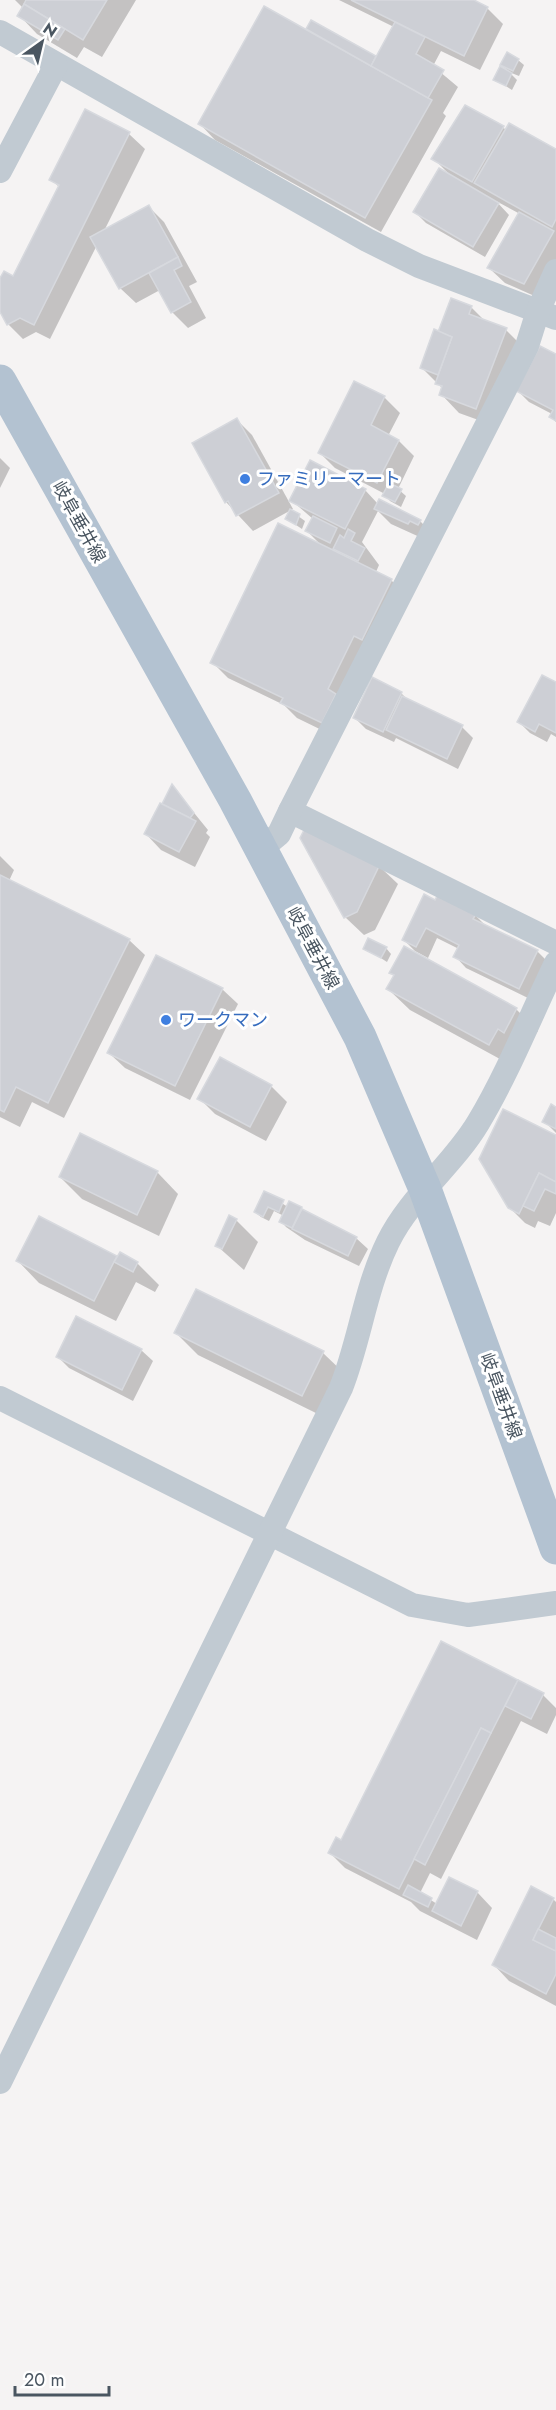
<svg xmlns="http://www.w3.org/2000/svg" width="556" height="2410" viewBox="0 0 556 2410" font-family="Jost,'Noto Sans JP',sans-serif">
<rect width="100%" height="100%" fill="#f5f3f3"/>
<g fill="#0003">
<polygon points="15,0 136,0 102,57 84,47 77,58 37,34 19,15 23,8"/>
<polygon points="339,0 470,0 487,8 503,24 480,70 441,51 433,66 458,87 443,113 446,116 381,232 215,140 200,124 306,31 311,22 376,58 394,27"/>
<polygon points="518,60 524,65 519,76 509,72 517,80 512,90 495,79 509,72 502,65"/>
<polygon points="85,111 129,134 145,149 104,231 149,207 164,222 197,282 189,286 206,318 188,328 172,312 160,290 136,303 120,288 97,245 50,339 36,332 23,339 8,324 0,309 0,281 14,278 59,187 51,179"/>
<polygon points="503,128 556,151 556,269 539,298 505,283 489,268 520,214 496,201 509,215 485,257 426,223 415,212 450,175 433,158"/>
<polygon points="471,307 486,322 506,330 524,348 495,426 459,413 441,394 443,389 422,368 439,333"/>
<polygon points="556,356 556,422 551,417 552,414 529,402 518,391"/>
<polygon points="355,383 385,398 400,413 388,436 399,441 414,456 398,489 406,496 401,507 390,501 385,494 335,468 320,453"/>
<polygon points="237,420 252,435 293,509 253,531 226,502"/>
<polygon points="0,458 10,468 0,488"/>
<polygon points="365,490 378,504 420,521 435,536 424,539 391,524 378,511 362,542 379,565 376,572 391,580 406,595 338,738 297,718 284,705 228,678 212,662 321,545 307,531 313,519 291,500"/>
<polygon points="291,511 305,521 302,529 287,519"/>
<polygon points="556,684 556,737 551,734 547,742 530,733 519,722"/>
<polygon points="401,693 409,701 462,727 473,738 458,769 396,738 394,742 366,729 354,717"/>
<polygon points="173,787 208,830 206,833 210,837 195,867 161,850 146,834"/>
<polygon points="0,856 14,870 9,881 129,940 145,955 64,1118 32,1102 20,1127 0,1117"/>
<polygon points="379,866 398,884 375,930 364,935 345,917"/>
<polygon points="425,896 475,915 486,926 537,951 548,962 530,999 466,968 455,956 459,949 437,938 428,958 415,951 404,940"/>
<polygon points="365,948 386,948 391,954 387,962"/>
<polygon points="391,972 516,1009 538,1031 511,1065 410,1010 388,989 395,976"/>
<polygon points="222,989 238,1004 190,1100 125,1068 109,1053"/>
<polygon points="221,1059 271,1086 287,1102 266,1141 215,1114 199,1098"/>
<polygon points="556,1109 556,1133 544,1121"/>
<polygon points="556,1136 556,1213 550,1226 538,1221 535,1228 525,1223 509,1207"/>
<polygon points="157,1172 178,1194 159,1236 82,1199 60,1177"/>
<polygon points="265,1193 288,1207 290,1203 356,1238 368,1249 359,1266 305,1240 286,1227 281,1221 284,1216 274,1211 269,1221 261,1217 255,1212"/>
<polygon points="39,1218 118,1258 137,1263 159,1285 155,1292 136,1282 116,1321 39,1283 18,1261"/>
<polygon points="236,1220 258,1242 244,1270 216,1245"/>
<polygon points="196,1291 323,1353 345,1374 324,1417 198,1355 176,1333"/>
<polygon points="77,1318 141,1350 153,1361 133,1401 69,1368 58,1357"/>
<polygon points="442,1643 543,1695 556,1708 556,1715 547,1734 521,1721 441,1879 430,1873 420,1893 437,1904 477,1892 492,1908 477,1940 420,1911 411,1902 345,1868 329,1852 342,1842"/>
<polygon points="553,1899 556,1902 556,2006 509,1981 494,1965"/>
</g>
<g fill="#cdcfd5" stroke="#d7d9de" stroke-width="1.5">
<polygon points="26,0 107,0 83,40 24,4"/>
<polygon points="351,0 474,0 488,7 464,56"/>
<polygon points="24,4 65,29 58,40 17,16"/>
<polygon points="264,6 432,100 365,218 198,124"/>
<polygon points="311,20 376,56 371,66 306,29"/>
<polygon points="395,22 425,37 416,54 444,70 428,98 371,66"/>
<polygon points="507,52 519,59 513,71 500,65"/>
<polygon points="500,66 512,73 506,86 493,80"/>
<polygon points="465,105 504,126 472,182 431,159"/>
<polygon points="85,109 130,132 34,325 20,318 7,325 0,312 0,278 4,271 13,276 59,185 49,180"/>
<polygon points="509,123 556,149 556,219 552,227 474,183"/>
<polygon points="439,168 499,203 473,247 413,212"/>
<polygon points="149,205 178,257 119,289 90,237"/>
<polygon points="519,212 554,231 524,284 487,268"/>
<polygon points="178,257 182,266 174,270 191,302 171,313 149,273"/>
<polygon points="451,298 472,306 469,314 507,328 476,409 439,395 442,386 435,384 452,337 438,332"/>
<polygon points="434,329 452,337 438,375 420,368"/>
<polygon points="540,346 556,354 556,421 549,417 553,410 516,391"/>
<polygon points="354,381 385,396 371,425 399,440 377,483 318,453"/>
<polygon points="237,418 279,493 236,516 228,501 225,503 192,443"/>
<polygon points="310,460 366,489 345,529 289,501"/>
<polygon points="389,483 402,489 395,502 382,496"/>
<polygon points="379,499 421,520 418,525 410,521 408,524 374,509"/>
<polygon points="290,509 300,514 296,525 285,519"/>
<polygon points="313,516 337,528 330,543 305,531"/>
<polygon points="278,523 392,579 362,640 354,636 328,689 336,694 322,723 280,703 283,698 210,663"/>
<polygon points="348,529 355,533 351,541 365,548 358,561 333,549 340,535 344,538"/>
<polygon points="542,675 556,682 556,733 539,724 535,732 517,722"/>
<polygon points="372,677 402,692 383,732 353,718"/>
<polygon points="402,696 463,725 447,759 386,730"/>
<polygon points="172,784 194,813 190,818 162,804"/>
<polygon points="160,803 196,821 179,852 144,834"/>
<polygon points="305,828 380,864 357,912 344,918 300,838"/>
<polygon points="0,875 130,939 48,1103 16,1087 4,1112 0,1110"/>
<polygon points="424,894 435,900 438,894 476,914 473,919 538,950 519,989 453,957 459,945 426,928 416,947 402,940"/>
<polygon points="368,938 387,947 381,958 363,949"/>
<polygon points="404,946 517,1008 504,1033 498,1029 489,1045 386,989 394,975 389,973"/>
<polygon points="156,955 223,988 175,1086 107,1053"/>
<polygon points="220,1057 272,1085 250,1127 197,1099"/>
<polygon points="551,1104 556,1107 556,1129 542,1122"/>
<polygon points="503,1109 556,1135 556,1182 539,1173 519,1214 508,1208 479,1159"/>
<polygon points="80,1133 158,1171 137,1215 59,1177"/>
<polygon points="539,1173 556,1182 556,1194 545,1189 534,1211 523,1206"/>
<polygon points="264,1191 284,1200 279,1212 268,1207 263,1217 254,1212"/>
<polygon points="289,1201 302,1207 292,1228 279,1222"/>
<polygon points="302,1209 357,1237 348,1256 292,1229"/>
<polygon points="229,1215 237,1219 222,1249 215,1246"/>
<polygon points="39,1216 117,1256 94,1301 16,1261"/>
<polygon points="120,1252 138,1262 133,1272 114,1262"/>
<polygon points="196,1289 324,1351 302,1396 174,1333"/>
<polygon points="76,1316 142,1349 122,1390 56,1357"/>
<polygon points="441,1641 518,1680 491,1733 481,1728 399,1889 328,1853 336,1837 341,1840"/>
<polygon points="518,1680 544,1693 531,1719 505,1706"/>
<polygon points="481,1728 491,1733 425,1865 414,1859"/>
<polygon points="449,1877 478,1891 461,1926 432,1911"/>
<polygon points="408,1885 432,1898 428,1907 403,1895"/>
<polygon points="531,1886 554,1898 533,1940 556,1951 556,1974 546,1994 492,1965"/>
<polygon points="538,1929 556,1938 556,1951 533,1940"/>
</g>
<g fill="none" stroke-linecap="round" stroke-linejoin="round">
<g stroke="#c1cad2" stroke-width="24">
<polyline points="0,32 367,240 419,266 556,318"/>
<polyline points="0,171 56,65"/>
<polyline points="290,811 556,943"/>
<polyline points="261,849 279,834 290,811 527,346 538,311 556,271"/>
<polyline points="0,1398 412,1605 468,1615 556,1603"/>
<path d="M0 2082 341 1388C360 1340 365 1289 388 1242 410 1197 453 1165 478 1123 508 1073 531 1015 556 963"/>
</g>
<polyline stroke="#b3c2d1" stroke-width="33" points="0,381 235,800 360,1037 425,1189 556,1548"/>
</g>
<g fill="#3f7fe0" stroke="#fff" stroke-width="2">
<circle cx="245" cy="479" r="6"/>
<circle cx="166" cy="1020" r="6"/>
</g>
<g text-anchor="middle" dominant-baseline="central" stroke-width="6" stroke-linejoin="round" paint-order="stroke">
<g font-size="18" fill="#366cbe" stroke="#fff" text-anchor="start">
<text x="257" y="479">ファミリーマート</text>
<text x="178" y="1020">ワークマン</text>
</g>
<g font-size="18" fill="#4a5661" stroke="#fff">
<text transform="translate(79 522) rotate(61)">岐阜垂井線</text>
<text transform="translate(313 948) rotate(62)">岐阜垂井線</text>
<text transform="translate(501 1396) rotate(70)">岐阜垂井線</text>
</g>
</g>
<g transform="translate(42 42) rotate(34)" stroke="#ffffff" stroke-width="4.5" paint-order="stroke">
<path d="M0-4.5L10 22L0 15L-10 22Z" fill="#4a5661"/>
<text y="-9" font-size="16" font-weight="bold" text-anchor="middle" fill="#4a5661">N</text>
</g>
<path d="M15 2386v9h94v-9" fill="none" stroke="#4a5661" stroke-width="3"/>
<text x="24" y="2386" font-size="18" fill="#4a5661" stroke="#ffffff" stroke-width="4.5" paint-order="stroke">20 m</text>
</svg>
